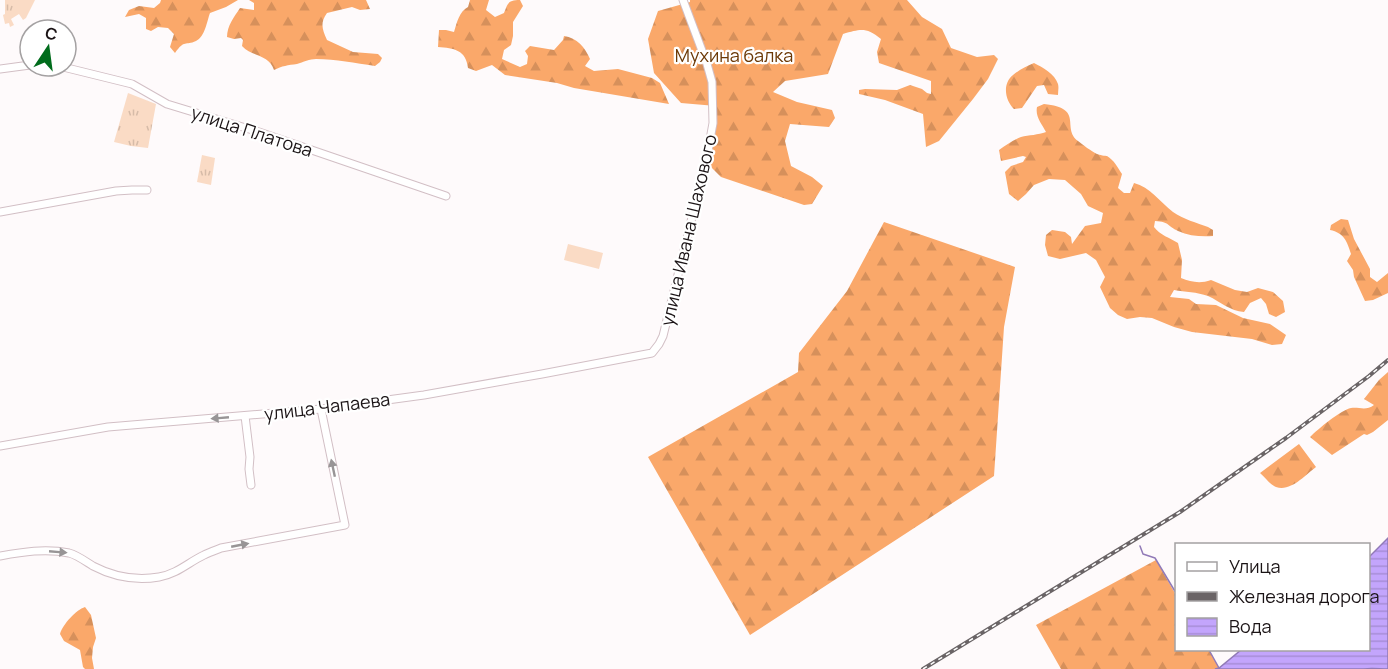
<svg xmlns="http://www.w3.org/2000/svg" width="1388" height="669" viewBox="0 0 1388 669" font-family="Manrope,sans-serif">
<defs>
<pattern id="forest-firs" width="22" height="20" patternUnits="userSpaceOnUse" patternTransform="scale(1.5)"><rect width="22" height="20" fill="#faa86a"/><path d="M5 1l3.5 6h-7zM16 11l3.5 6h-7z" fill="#d6905b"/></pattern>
<pattern id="park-tufts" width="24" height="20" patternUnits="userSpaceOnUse" patternTransform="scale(1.5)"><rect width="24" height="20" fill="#fadbc5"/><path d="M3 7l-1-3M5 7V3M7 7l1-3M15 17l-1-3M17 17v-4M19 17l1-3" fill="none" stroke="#d6bba8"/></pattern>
<pattern id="water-rules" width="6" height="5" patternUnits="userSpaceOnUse" patternTransform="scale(1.5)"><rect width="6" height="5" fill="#c3a5fc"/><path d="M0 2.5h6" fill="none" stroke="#a78dd7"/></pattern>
</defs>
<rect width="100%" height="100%" fill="#fefafb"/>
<g fill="url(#forest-firs)">
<path d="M161 0H238L226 7 210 13C207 21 205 37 196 41 185 46 185 39 175 53L170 47 174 34 168 28 158 27 151 31 146 29V18L139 14 125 17 129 10 139 6 154 8 160 3Z"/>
<path d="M249 0H366L370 9 360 10 352 7 327 13C320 23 322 29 327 40L353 52 378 54 382 58 380 62 375 66C355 63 336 59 316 59 310 59 303 62 297 64 288 65 282 66 274 70 269 54 252 57 242 46L243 40 241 38 234 39 227 37C227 26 234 17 240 8L254 10V3Z"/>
<path d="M470 0H489L486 10 495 17 504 13C508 3 508 0 520 0L523 6 513 22V36L511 45 504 50 502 59 520 67 527 64 528 56 525 51 530 46 554 50 563 40 564 36C577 38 585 47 590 59L585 66 594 71 618 69 652 78 660 83 669 104 574 88 557 83 505 75 492 65 476 71 468 68C466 50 454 48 438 47L439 30H446L454 32C457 22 459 12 468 7Z"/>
<path d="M690 0H907L922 17 942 29 951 48 977 57 994 55 998 59 988 79 973 99 939 141 926 147 923 114 885 100 859 94V90L865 89 897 90 910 85 922 89 927 93 931 94V81L879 63 877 52 881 39C866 27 861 29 843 34L828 74 785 81 773 92 797 102 832 110 835 118 829 127 790 124 785 141 791 166 812 177 823 186 812 204 804 205 721 177 708 164 716 106 681 103 654 73 648 39 658 11 690 2Z"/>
<path d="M1034 63C1042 67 1055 74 1058 84 1059 88 1058 91 1058 95L1048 94 1044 85 1037 86 1022 108 1014 109C1005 100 1002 84 1013 75 1019 70 1027 66 1034 63Z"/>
<path d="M1044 104C1085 108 1061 128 1078 141 1083 145 1091 151 1097 154 1099 155 1106 156 1107 156 1114 160 1118 168 1122 174L1118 188 1124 193H1130L1134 183C1150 187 1160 202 1173 212 1183 219 1197 223 1208 227L1213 230V236C1202 237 1189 236 1178 231 1167 226 1170 222 1155 221L1154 227C1160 235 1170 238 1178 243L1182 260 1181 278C1191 282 1200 284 1211 280L1235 290 1247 292 1258 288 1273 292 1283 301 1285 312 1276 317 1269 314 1266 304 1261 298 1250 303 1244 312C1230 311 1221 302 1208 296 1197 292 1185 292 1174 290L1170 297 1189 299 1196 304 1216 305 1243 318 1270 324 1286 335 1282 344 1272 345 1252 339 1192 332 1174 327 1152 318 1140 317 1127 319 1118 315 1110 308 1100 287 1105 277 1096 260 1086 253 1060 259 1048 256 1045 245 1046 235 1052 230 1065 232 1071 237 1072 244 1085 226 1101 223 1103 213 1088 206 1081 194 1065 180 1049 179 1034 185 1026 194 1018 201 1009 194 1005 172 1011 166 1023 162 1026 157 1023 156 1001 161 999 150C1006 145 1013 140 1021 137 1029 135 1038 135 1046 132 1042 124 1035 117 1037 107Z"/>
<path d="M1341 219 1348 220 1354 239 1370 269V277L1377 282 1388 273V293L1373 300 1365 301 1354 277 1353 270 1347 261 1351 254C1347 241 1344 233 1330 230L1331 225Z"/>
<polygon points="884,222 1015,267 1004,327 994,476 750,635 648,457 798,372 799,353 847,291"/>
<path d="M1388 372V420L1373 432 1367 435 1364 434 1332 455 1310 437C1318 429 1341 410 1351 408 1360 407 1366 411 1374 405L1364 399 1379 380Z"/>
<path d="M1299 444 1316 467C1305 475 1291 492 1276 487 1270 485 1265 477 1260 473Z"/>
<polygon points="1156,560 1176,595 1176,650 1209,650 1219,668 1215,669 1061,669 1036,625"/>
<path d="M85 607 91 615 96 638 93 647 92 658 94 669H85L83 667 80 650 64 641 60 634C63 624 76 610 85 607Z"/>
</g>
<g fill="url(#park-tufts)">
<polygon points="5,0 35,0 26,18 23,20 19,14 11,19 14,25 10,27 9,23 5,24 3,15 5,14"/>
<polygon points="128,93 156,104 148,148 131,146 114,142"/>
<polygon points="202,155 215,158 211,185 197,182"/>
</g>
<polygon fill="#fadbc5" points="568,244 603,253 599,269 564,260"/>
<path fill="url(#water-rules)" stroke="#917ab7" stroke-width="1.5" d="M1388 538V669C1379 669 1372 668 1363 669H1215L1219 668 1241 650H1368L1369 557Z"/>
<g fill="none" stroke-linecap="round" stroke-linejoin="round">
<g stroke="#917ab7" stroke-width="1.5">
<polyline points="1140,546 1143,554 1155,558 1176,593"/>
<polyline points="1209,650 1219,668"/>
</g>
<defs>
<g id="secondary">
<polyline points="59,66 132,84 167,104 259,132 446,196"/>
<polyline points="0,69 30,65"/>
<polyline points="0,212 116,191 132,190 147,190"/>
<polyline points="245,416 250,457 249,469 251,485"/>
<polyline points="0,446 108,427 321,409 424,395 542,374 652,353 659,344 663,336 707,156 713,123 712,82 707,64 683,0"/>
<path d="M0 556C22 552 46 548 69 553 77 555 85 561 93 566 114 577 135 581 159 577 177 574 189 562 204 555 210 552 216 550 221 548L345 525 321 409"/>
</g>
</defs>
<use href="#secondary" stroke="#d2bfc5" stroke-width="9"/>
<use href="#secondary" stroke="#fff" stroke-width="7"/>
<defs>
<polyline id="rail" points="923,669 1180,512 1286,438 1369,376 1388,360"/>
</defs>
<use href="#rail" stroke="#6a6466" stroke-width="4"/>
<use href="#rail" stroke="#fff" stroke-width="1.5" stroke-dasharray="4.5" stroke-linecap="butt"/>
</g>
<defs><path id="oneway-solid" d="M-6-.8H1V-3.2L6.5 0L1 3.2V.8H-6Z" transform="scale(1.5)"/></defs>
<g fill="#989596">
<use href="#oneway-solid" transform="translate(220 418) rotate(175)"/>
<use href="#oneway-solid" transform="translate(333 468) rotate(-102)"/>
<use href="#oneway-solid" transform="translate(240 545) rotate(-11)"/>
<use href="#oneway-solid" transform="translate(58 552) rotate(5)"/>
</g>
<g text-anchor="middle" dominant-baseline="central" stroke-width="4.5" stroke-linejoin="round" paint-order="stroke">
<g font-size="18" fill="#6b3805" stroke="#fff">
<text x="734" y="55">Мухина балка</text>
</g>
<g font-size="18" fill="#1b1416" stroke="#fff">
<text transform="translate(252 131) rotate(18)">улица Платова</text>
<text transform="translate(688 230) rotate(-77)">улица Ивана Шахового</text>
<text transform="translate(327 406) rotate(-7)">улица Чапаева</text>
</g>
</g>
<rect x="1175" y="543" width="195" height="108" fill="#ffffff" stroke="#a4a1a2" stroke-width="1.5"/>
<rect x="1187" y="562" width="30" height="9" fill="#ffffff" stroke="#a4a1a2" stroke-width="1.5"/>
<text x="1229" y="573" font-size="18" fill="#1b1416">Улица</text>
<rect x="1187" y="592" width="30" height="9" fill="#6a6466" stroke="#a4a1a2" stroke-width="1.5"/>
<text x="1229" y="603" font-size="18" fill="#1b1416">Железная дорога</text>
<rect x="1187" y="618" width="30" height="18" fill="url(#water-rules)" stroke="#a4a1a2" stroke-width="1.5"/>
<text x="1229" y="633" font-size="18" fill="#1b1416">Вода</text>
<g transform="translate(48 48) rotate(13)"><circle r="28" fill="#ffffff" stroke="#a4a1a2" stroke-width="1.5"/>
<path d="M0-4.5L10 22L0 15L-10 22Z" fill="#006c1c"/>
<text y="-9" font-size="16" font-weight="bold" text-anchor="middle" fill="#1b1416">С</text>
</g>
</svg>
